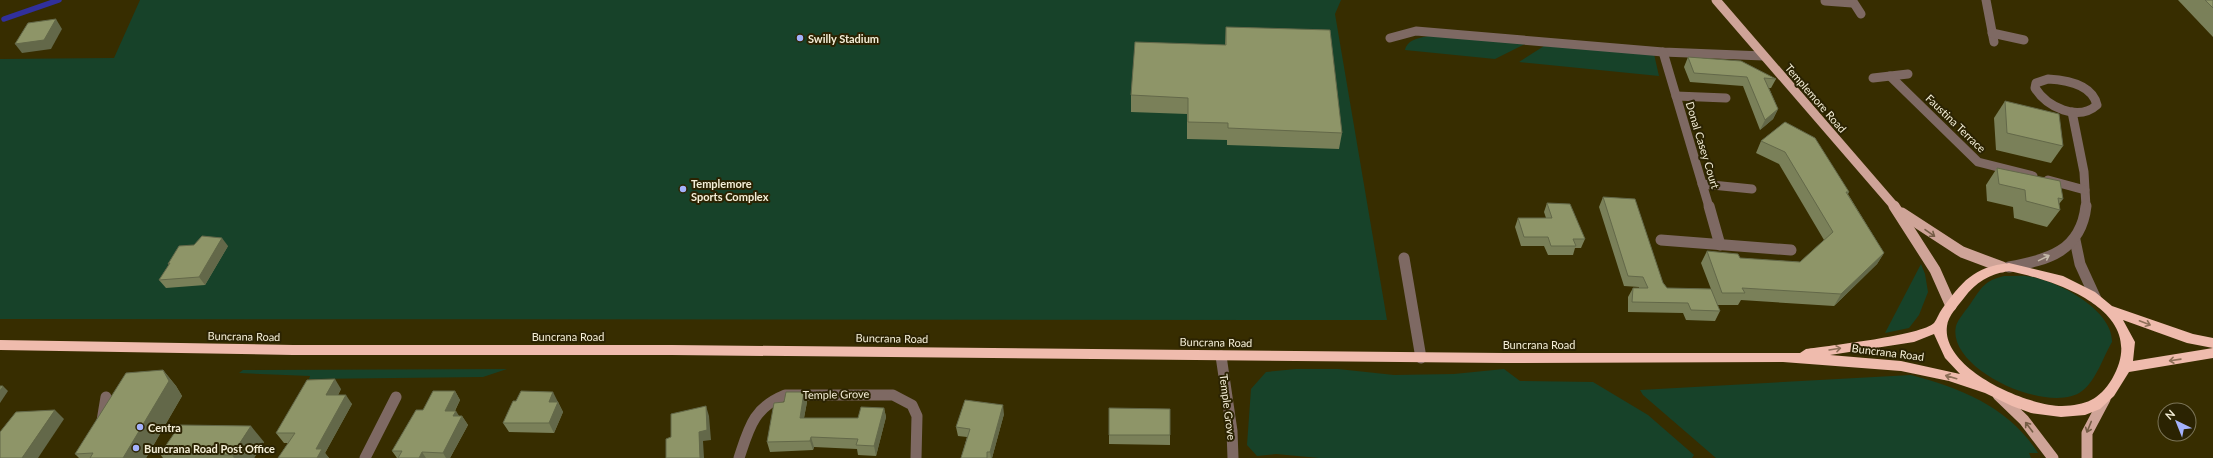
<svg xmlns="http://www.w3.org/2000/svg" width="2213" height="458" viewBox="0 0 2213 458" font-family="Lato,sans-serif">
<rect width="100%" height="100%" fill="#372d00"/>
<g fill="#174229">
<polygon points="140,0 1341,0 1335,14 1387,320 0,319 0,59 114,58"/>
<path d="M1429 36 1527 43 1495 59 1405 50C1408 39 1419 38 1429 36Z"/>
<polygon points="1544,46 1654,54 1659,76 1519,62"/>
<polygon points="1921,264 1925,274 1928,292 1919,315 1909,328 1885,333"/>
<path d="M2004 276C2013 276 2024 275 2032 277 2059 282 2113 310 2112 342 2103 357 2096 381 2082 391 2050 416 1946 369 1956 326 1958 319 1967 309 1971 303 1982 287 1984 281 2004 276Z"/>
<polygon points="507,369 483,377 309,379 310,376 239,373 243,370"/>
<polygon points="1296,369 1338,369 1394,375 1454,374 1504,369 1520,381 1593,382 1648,415 1694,455 1692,458 1319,458 1276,454 1257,456 1247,445 1251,389 1266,372"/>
<path d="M1911 375C1961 388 2010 408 2038 453H2029L2031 458H1716L1643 395 1640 390Z"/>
</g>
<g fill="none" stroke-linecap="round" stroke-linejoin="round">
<polyline stroke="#31309c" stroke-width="5.5" points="4,19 59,0"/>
<g stroke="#7e6963" stroke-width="9">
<polyline points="1852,0 1861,14"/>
<polyline points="1986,0 1994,42"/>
<polyline points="1825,1 1852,3"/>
<polyline points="1992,33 2024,40"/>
<polyline points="1390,38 1416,31 1663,52 1764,56"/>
<polyline points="1663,52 1709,207"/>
<polyline points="1890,76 1978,162 2033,176"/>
<polyline points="1873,78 1908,74"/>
<path d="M2048 79C2067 80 2092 84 2097 105 2078 122 2047 107 2035 88L2036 83Z"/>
<polyline points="1676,96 1726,98"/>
<polyline points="2072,112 2084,172 2086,207"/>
<polyline points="2048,180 2085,190"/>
<polyline points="1702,184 1752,189"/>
</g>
<g stroke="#7e6963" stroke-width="11">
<polyline points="1709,206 1720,245"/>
<polyline points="1661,240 1791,250"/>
<polyline points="2075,240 2080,264 2096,299"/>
<polyline points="1404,258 1421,358"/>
<path d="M2009 267C2048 260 2081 251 2086 206"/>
<polyline points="1221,356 1232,431 1233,458"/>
<polyline points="102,421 106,397"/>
<polyline points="365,458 396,397"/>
<path d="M739 458C749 428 753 408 785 395H893L912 405 917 416 916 458"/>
</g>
<polyline stroke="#cfa498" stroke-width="9" points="1716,0 1895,207"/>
<g stroke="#cfa498" stroke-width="11">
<polyline points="1894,206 1935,270 1951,306"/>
<polyline points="1902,213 1962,252 2002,267"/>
<polyline points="1998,395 2024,420 2053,458"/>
<polyline points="2087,458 2087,433 2105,399"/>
</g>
<path fill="#efbbad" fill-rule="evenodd" d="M2009 263 2063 276 2095 292 2112 306 2193 334 2213 338V358L2129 372 2114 396 2100 409 2085 415 2061 417 2031 413 2012 406 1985 393 1949 381 1901 371 1783 362 1504 363 672 355H293L0 350V340L293 345H672L1504 353H1800L1806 349C1828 346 1923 335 1934 323 1937 319 1939 313 1942 309 1962 282 1973 267 2009 263ZM2009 271C2058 281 2151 312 2112 379 2099 400 2086 405 2062 406 2027 406 1941 369 1947 326 1948 316 1958 306 1964 298 1976 282 1989 274 2009 271ZM2123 320 2187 343 2213 348 2133 361 2135 342ZM1934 334 1945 358 1960 374 1901 361 1830 355 1914 342Z"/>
</g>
<g fill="#7a8059">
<polygon points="2178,0 2213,0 2213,37"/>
<polygon points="1226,27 1342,133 1339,149 1227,145 1227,140 1187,139 1187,114 1131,112 1131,95 1225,45"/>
<polygon points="1688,57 1776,79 1771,88 1769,88 1778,109 1773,119 1760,130 1743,86 1690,82 1684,67"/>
<polygon points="2005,101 2063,146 2051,163 1996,150 1994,118"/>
<polygon points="1785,122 1849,192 1848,194 1884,253 1877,264 1834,306 1741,300 1738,305 1717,305 1720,311 1715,321 1686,320 1683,313 1628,312 1628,297 1633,288 1639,288 1639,287 1624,286 1599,207 1603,197 1667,288 1711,289 1701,263 1707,251 1740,258 1800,262 1824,240 1779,164 1756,153 1761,141"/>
<polygon points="1997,168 2063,199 2059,204 2060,210 2047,227 2014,218 2013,207 1987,201 1986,185"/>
<polygon points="1547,203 1585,239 1581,248 1575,248 1573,255 1548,255 1544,246 1521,246 1515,227 1518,218 1546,218 1544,212"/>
<polygon points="228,246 205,285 166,288 159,280 169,265 168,264"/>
<polygon points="163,370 176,386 182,396 146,458 79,458 75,454"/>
<polygon points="341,389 338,395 352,404 325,453 329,458 278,458 288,443 284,443 276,433"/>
<polygon points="455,391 460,400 455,411 459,416 462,416 468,425 450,458 397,458 392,451 423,410"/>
<polygon points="804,392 807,402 804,418 858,418 884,408 886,417 876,456 858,455 857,449 814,447 813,450 770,452 767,442 784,402"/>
<polygon points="558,401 558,402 563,412 554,433 509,432 503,423"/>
<polygon points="1109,408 1170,435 1170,445 1109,444"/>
<polygon points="1004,414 992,458 961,458 967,437 958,436 956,427"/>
<polygon points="264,442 254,458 163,458 160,454"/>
</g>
<g fill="#636849">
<polygon points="56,19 62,29 51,49 22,53 15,44"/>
<polygon points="1778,109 1773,119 1760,130 1765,120"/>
<polygon points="222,238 228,246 205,285 199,277"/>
<polygon points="1884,253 1877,264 1834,306 1841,294"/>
<polygon points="163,370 176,386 182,396 146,458 123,458"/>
<polygon points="335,379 341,389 333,405 326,395"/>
<polygon points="3,386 8,391 0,403 0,391"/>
<polygon points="455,391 460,400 450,420 445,411"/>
<polygon points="553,392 563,412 554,433 549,423 549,402"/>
<polygon points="804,392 807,402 802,428 800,418"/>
<polygon points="346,395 352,404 325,453 329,458 317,458 316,449"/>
<polygon points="1003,405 1004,414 992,458 991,458 990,452"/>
<polygon points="706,406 709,416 711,440 703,441 704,458 700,458 699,432"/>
<polygon points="884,408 886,417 876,456 874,446"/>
<polygon points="55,410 64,419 38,458 22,458"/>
<polygon points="456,411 461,419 462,416 468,425 450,458 446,458 443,453 453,416"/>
<polygon points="251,426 264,442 254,458 234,458 232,455"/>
<polygon points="811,437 814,447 813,450 810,441"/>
<polygon points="422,452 426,458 419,458"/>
</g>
<g fill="#8e9568" stroke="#636849">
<polygon points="2205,0 2213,0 2213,8"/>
<polygon points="56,19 44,40 15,44 28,23"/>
<polygon points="1226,27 1330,30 1342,133 1228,128 1228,123 1188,122 1188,98 1131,95 1135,42 1226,45"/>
<polygon points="1688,57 1741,61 1776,79 1764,78 1778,109 1765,120 1747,77 1694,73"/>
<polygon points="2005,101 2059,114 2063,146 2007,133"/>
<polygon points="1785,122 1815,138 1849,192 1846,192 1884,253 1841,294 1742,288 1745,293 1722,293 1707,251 1738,254 1740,258 1800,262 1833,232 1785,152 1761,141"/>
<polygon points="1997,168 2060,181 2063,199 2058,198 2060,210 2026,201 2025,190 1999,184"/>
<polygon points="1603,197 1635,199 1663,283 1667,288 1711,289 1720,311 1691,310 1688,303 1632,302 1633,288 1648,288 1643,277 1628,276"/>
<polygon points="1547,203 1570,204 1585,239 1573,239 1576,246 1551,246 1548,237 1524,237 1518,218 1552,218"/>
<polygon points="202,236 222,238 199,277 159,280 170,263 168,264 179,246 194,245"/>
<polygon points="163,370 169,381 123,458 90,458 93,453 75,454 126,373"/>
<polygon points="335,379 326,395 346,395 316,449 322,449 317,458 278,458 295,433 276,433 307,380"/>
<polygon points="0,386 3,386 0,391"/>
<polygon points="433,391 455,391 445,411 456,411 453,416 462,416 443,453 422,452 419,458 398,458 402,451 392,451 416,410 423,410"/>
<polygon points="521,391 553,392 549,402 558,402 549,423 503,423 513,401 516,401"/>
<polygon points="786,392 804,392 800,418 858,418 861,407 884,408 874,446 856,445 858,439 811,437 810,441 767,442 774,403 784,402"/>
<polygon points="965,400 1003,405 990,452 987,452 987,458 961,458 970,429 956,427"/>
<polygon points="706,406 707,430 699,432 700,458 666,458 666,439 671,437 671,414"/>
<polygon points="1109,408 1170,409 1170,435 1109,435"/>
<polygon points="55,410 22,458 0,458 0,432 16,412"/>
<polygon points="180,425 251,426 232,455 160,454"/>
</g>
<defs><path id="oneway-shaft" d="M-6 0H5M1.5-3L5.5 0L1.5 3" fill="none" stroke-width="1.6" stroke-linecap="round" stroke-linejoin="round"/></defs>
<g stroke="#755d46">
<use href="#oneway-shaft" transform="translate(1930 233) rotate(35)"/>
<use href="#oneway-shaft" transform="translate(2029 427) rotate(-127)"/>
<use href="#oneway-shaft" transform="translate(2089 427) rotate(112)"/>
</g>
<use stroke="#c5b9a9" href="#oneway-shaft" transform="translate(2044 258) rotate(-26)"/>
<g stroke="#8d6f58">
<use href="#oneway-shaft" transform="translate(2145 323) rotate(21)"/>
<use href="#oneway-shaft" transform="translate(1835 349) rotate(-9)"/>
<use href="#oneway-shaft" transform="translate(2175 360) rotate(172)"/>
<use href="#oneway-shaft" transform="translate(1951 377) rotate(-164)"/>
</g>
<g fill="#a4b2fc" stroke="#2b2302" stroke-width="1.5">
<circle cx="800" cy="38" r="4"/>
<circle cx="683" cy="189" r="4"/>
<circle cx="140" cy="427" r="4"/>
<circle cx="136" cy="448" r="4"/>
</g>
<g text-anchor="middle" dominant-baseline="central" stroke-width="4" stroke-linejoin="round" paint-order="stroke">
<g font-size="11" font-weight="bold" fill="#f4eed7" stroke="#2b2302" text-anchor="start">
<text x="808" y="38">Swilly Stadium</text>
<text x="691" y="183">Templemore<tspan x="691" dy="13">Sports Complex</tspan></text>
<text x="148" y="427">Centra</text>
<text x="144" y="448">Buncrana Road Post Office</text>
</g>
<g font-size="11" fill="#f4eed7" stroke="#2b2302">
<text transform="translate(1816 98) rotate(49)">Templemore Road</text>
<text transform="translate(1956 123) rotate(44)">Faustina Terrace</text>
<text transform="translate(1703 145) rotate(73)">Donal Casey Court</text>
<text transform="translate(244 336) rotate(1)">Buncrana Road</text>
<text x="568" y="336">Buncrana Road</text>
<text transform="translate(892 338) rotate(1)">Buncrana Road</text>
<text transform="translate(1216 342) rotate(1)">Buncrana Road</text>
<text x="1539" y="344">Buncrana Road</text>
<text transform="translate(1888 352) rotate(7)">Buncrana Road</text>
<text transform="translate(836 394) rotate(-1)">Temple Grove</text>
<text transform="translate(1228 407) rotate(83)">Temple Grove</text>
</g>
</g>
<g transform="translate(2177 422) rotate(317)"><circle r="19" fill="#2b2302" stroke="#7b7457"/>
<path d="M0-3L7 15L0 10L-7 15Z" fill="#a4b2fc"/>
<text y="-6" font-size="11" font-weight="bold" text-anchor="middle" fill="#f4eed7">N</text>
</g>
</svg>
